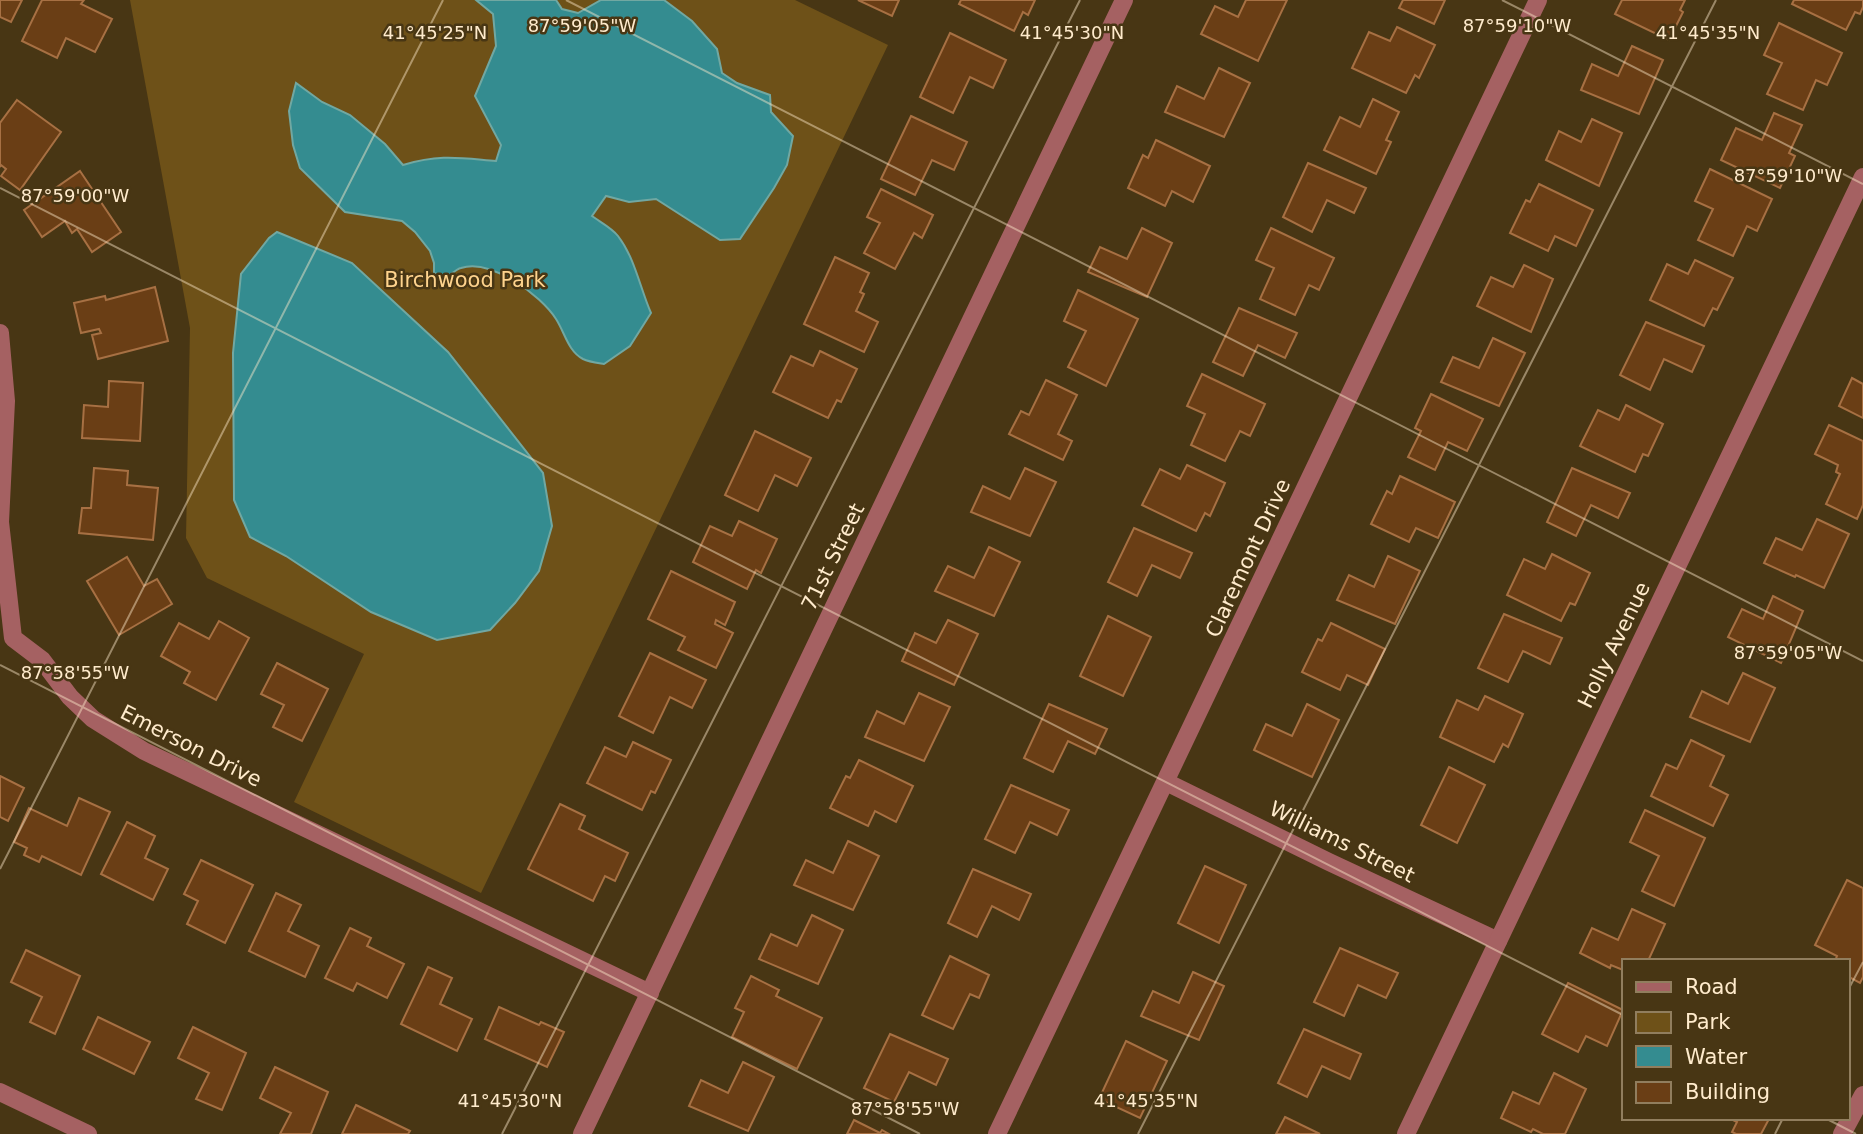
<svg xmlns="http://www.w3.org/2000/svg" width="1863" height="1134" viewBox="0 0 1863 1134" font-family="'DejaVu Sans',sans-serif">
<rect width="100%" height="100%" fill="#483614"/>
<polygon fill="#6e5118" points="130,0 795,0 888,45 481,893 294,802 364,654 207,578 186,538 190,328"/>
<g fill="#348c90" stroke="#71a8a2" stroke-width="2">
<path d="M476 0H556L562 9 578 13 601 0H664L692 21 717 49 722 73 737 83 770 95 771 112 793 136 787 165 774 188 740 239 720 240 656 199 629 202 606 196 592 216C600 222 612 228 618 236 635 258 640 288 651 313L630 346 604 364C598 363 589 362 583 359 568 351 565 333 556 319 541 295 490 258 461 268 456 269 451 275 447 277L434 273V263L430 251 415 232 402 221 345 212 300 168 293 145 289 111 296 83 322 102 350 115 385 144 403 165C440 154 459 158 496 161L501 145 475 96 496 46 493 14Z"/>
<polygon points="277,232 352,263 448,352 543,473 552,526 539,571 515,603 490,630 437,640 371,612 286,556 250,537 234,500 233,353 241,274 269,238"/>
</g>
<g fill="#6a3e15" stroke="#a77043" stroke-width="2">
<polygon points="0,0 22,0 11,22 0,17"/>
<polygon points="42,0 84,0 81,4 112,19 95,52 66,38 57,58 22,41"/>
<polygon points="858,0 899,0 892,16"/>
<polygon points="961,0 1035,0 1028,15 1023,12 1014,31 959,4"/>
<polygon points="1246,0 1287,0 1258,61 1201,34 1215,6 1238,17"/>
<polygon points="1403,0 1445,0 1434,24 1399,8"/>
<polygon points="1622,0 1685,0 1680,10 1683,12 1669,40 1615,14"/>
<polygon points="1794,0 1863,0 1863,7 1860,14 1855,12 1846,30 1792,4"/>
<polygon points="1779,23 1842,53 1827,85 1816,80 1803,110 1767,94 1782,63 1764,55"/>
<polygon points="1397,27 1435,45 1419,78 1415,75 1406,93 1352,68 1369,32 1390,41"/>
<polygon points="950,33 1006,60 993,88 970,77 953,113 920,97"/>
<polygon points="1632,46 1663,60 1639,114 1581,90 1592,64 1618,76"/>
<polygon points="1219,68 1250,83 1224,137 1165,112 1177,86 1204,99"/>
<polygon points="1373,99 1399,112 1386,140 1391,142 1376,174 1324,150 1340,117 1360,127"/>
<polygon points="17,100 61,132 20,190 1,176 6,169 1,165 0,167 0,123"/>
<polygon points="1774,113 1802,125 1789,153 1795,156 1780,188 1721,160 1736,128 1762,140"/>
<polygon points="911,116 967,142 954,170 932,160 915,195 881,179"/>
<polygon points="1592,119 1622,133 1599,186 1546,160 1559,131 1581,142"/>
<polygon points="1156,140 1210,166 1193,202 1172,191 1165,206 1128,188 1143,155 1148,158"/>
<polygon points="1308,163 1366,188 1354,213 1327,200 1312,232 1283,217"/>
<polygon points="1710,169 1772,199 1757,231 1747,226 1733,256 1698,240 1713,209 1695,201"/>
<polygon points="80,171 121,232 92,252 77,229 72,233 65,221 42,237 24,210"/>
<polygon points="1539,184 1593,210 1576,246 1555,236 1548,251 1510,233 1526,200 1530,202"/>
<polygon points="881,189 933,215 922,238 914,233 895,269 864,253 880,223 867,217"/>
<polygon points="1142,228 1172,243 1147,297 1088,272 1100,247 1127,259"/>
<polygon points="1271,228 1334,258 1319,290 1309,285 1295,315 1260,299 1274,268 1256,260"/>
<polygon points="835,257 869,273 860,292 864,294 856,311 878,322 864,352 804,324"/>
<polygon points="1695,260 1733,278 1717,310 1713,308 1704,326 1650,300 1667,264 1688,274"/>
<polygon points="1524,265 1553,279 1531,332 1477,306 1491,277 1513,287"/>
<polygon points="155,287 168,341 98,359 92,335 101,333 99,329 81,333 74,303 105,296 106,300"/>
<polygon points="1078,290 1138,319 1106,386 1068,367 1086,331 1064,321"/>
<polygon points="1239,308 1297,333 1285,358 1258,345 1243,376 1213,362"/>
<polygon points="1646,322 1704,346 1692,372 1664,359 1650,390 1620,375"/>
<polygon points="1493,338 1525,353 1499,406 1441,382 1453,357 1479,368"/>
<polygon points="820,351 857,369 841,402 837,400 828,418 773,392 791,356 813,366"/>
<polygon points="1202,374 1265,404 1250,436 1240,431 1225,461 1191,445 1205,414 1187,406"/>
<polygon points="1852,378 1863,384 1863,418 1839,406"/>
<polygon points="1046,380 1077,395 1058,434 1072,441 1063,460 1009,434 1021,411 1029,415"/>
<polygon points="109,381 143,383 140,441 82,438 84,405 108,407"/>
<polygon points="1431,394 1483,419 1467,451 1448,442 1435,470 1408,457 1421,431 1415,428"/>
<polygon points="1626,405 1663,424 1648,456 1643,454 1635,472 1580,446 1598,410 1619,420"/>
<polygon points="1829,425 1863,441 1863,505 1857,519 1826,504 1840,474 1836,472 1838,465 1815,454"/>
<polygon points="755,431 811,458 797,486 775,475 758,511 725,495"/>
<polygon points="1187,465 1225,483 1210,516 1205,513 1196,531 1142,505 1160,469 1180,479"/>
<polygon points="94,468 128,471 127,485 158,488 153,540 79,533 82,508 91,508"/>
<polygon points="1025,468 1056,482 1030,536 971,512 983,486 1010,499"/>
<polygon points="1572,468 1630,493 1618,518 1591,505 1576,536 1547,522"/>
<polygon points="1400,476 1455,502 1438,538 1416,528 1409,542 1371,524 1387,491 1392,494"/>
<polygon points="1817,519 1849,534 1824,588 1796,575 1795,577 1764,563 1776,538 1802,550"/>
<polygon points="739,521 777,539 761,573 756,570 747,589 693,562 710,526 732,536"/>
<polygon points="1134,528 1192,553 1180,578 1152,565 1137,596 1108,582"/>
<polygon points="989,547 1020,562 994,616 935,591 948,566 974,578"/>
<polygon points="1552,554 1590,573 1575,605 1570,603 1561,621 1507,595 1524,559 1545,569"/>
<polygon points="1388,556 1420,571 1395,624 1337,600 1349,575 1374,587"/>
<polygon points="127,557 144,586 157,579 172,604 119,635 87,581"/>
<polygon points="671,571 735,602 725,625 716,620 715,624 733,633 716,668 678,650 685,637 648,619"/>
<polygon points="1773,596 1803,611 1781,663 1728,637 1742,609 1763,619"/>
<polygon points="1504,614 1562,638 1550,664 1523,651 1508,682 1478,668"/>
<polygon points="1108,616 1151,637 1123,696 1080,676"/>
<polygon points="948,620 978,634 954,685 902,661 915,633 936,643"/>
<polygon points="219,621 249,638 216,700 184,683 190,672 161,656 179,623 209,639"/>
<polygon points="1331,623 1385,649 1368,685 1347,675 1340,690 1302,672 1318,639 1322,641"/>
<polygon points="650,653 706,680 692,708 670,697 653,733 619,716"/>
<polygon points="277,663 328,689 302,741 273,727 284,705 261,694"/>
<polygon points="1743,673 1775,688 1750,742 1690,717 1702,691 1728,704"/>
<polygon points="919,693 950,707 924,761 865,737 877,711 904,724"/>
<polygon points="1485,696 1523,714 1508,747 1503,744 1494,762 1440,737 1457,700 1478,710"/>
<polygon points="1049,704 1107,729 1095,754 1068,741 1053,772 1024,758"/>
<polygon points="1307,704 1339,720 1312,777 1254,750 1266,724 1292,736"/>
<polygon points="1691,740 1724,756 1710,786 1728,795 1713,826 1651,796 1666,764 1677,769"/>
<polygon points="633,742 671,760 655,793 651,791 642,810 587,783 605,747 626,757"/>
<polygon points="859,760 913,786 896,822 875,811 868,826 830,808 846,776 850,778"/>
<polygon points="1449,767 1485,785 1457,843 1421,825"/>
<polygon points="0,776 24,788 8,821 0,817"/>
<polygon points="1011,785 1069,810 1057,835 1030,822 1015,853 985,839"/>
<polygon points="79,798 110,812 81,875 42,856 39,862 24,855 27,848 14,842 29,808 67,826"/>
<polygon points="560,804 585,816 579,829 628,853 615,881 605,876 593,901 528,869"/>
<polygon points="1645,810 1705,838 1674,906 1642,891 1659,856 1630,842"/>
<polygon points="127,822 155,836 145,858 168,869 153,900 101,874"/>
<polygon points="848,841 879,856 853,910 794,885 806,860 833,873"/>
<polygon points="201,860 253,885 225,943 187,924 198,901 184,894"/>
<polygon points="1205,866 1246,885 1219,943 1178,923"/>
<polygon points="973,869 1031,894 1019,920 992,906 977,937 948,923"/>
<polygon points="1847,880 1863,888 1863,977 1860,983 1847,976 1847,961 1835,961 1837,956 1815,945"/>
<polygon points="276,893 301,905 288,931 319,946 305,977 249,951"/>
<polygon points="1632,909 1665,924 1648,961 1623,961 1623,970 1611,965 1610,968 1580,953 1592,928 1618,940"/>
<polygon points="812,915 843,930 818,984 759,959 771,934 797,946"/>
<polygon points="350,928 371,938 367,946 404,964 387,998 357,983 353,991 325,978"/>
<polygon points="1340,948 1398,973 1386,998 1358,985 1344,1016 1314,1002"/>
<polygon points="26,950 80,976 55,1034 30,1022 42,997 11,982"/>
<polygon points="950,956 989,975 979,998 970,994 953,1029 922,1015"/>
<polygon points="428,967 452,978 440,1004 472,1019 457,1051 401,1024"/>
<polygon points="1193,972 1224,986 1199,1040 1141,1016 1153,991 1179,1003"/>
<polygon points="751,976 779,990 776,996 822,1018 797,1069 732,1037 744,1012 735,1008"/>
<polygon points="1568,983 1623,1010 1607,1046 1586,1036 1578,1052 1542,1034"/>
<polygon points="499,1007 539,1025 541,1022 564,1032 547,1067 485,1039"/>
<polygon points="98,1017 150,1042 134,1074 83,1049"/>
<polygon points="193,1027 246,1053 222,1110 196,1099 209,1073 178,1058"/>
<polygon points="1304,1029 1361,1054 1350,1079 1322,1066 1307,1097 1278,1083"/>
<polygon points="890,1034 948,1059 936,1085 909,1072 894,1102 864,1088"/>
<polygon points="1126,1041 1167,1061 1140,1118 1099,1099"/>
<polygon points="743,1062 774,1077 748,1131 689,1106 701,1080 728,1093"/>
<polygon points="275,1067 328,1092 311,1134 280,1134 291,1113 260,1098"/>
<polygon points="1554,1073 1586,1089 1565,1134 1543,1134 1533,1129 1531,1132 1501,1118 1513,1092 1539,1104"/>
<polygon points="356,1105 410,1131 408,1134 342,1134"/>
<polygon points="1285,1117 1320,1134 1276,1134"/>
<polygon points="1729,1118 1768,1118 1769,1119 1761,1134 1736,1134 1732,1132 1737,1122"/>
<polygon points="854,1120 880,1133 882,1130 889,1134 847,1134"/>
</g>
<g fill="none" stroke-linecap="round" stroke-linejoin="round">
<g stroke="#a56162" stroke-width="18">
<polyline points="0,333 6,401 0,522 13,638 42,660 70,697 93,719 144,751 650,993"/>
<polyline points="1166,782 1329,862 1498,941"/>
<polyline points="0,1092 88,1134"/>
<polyline points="582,1134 1124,0"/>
<polyline points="997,1134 1538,0"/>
<polyline points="1406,1134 1863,177"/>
<polyline points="1842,1134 1863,1095"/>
</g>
</g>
<path fill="none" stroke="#ffebcc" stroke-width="2" stroke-opacity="0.45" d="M566 0 1863 661M1502 0 1863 184M0 188 1623 1015M0 665 920 1134M0 869 443 0M1847 992 1863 962M1825 1118 1856 1134M502 1134 1080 0M1138 1134 1716 0M1775 1134 1783 1118"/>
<g text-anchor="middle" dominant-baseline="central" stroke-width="5" stroke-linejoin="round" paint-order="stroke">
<g font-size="21" fill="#fed38d" stroke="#483614">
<text x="465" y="280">Birchwood Park</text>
</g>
<g font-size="21" fill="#ffebcc" stroke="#483614">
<text transform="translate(833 557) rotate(-64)">71st Street</text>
<text transform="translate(1248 558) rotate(-65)">Claremont Drive</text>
<text transform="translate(1614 645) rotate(-64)">Holly Avenue</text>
<text transform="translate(191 746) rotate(27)">Emerson Drive</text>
<text transform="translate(1342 842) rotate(26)">Williams Street</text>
</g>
</g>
<g font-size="18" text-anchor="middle" fill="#ffebcc" stroke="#483614" stroke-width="5" stroke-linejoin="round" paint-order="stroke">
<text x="582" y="32">87°59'05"W</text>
<text x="1517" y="32">87°59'10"W</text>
<text x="435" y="39">41°45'25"N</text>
<text x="1072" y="39">41°45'30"N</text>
<text x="1708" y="39">41°45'35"N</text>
<text x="1788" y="182">87°59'10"W</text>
<text x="75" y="202">87°59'00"W</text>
<text x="1788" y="659">87°59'05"W</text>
<text x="75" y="679">87°58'55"W</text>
<text x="510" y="1107">41°45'30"N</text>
<text x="1146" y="1107">41°45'35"N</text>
<text x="905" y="1115">87°58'55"W</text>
</g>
<rect x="1622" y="959" width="228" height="161" fill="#483614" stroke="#917e5e" stroke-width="2"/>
<rect x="1636" y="982" width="35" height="10" fill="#a56162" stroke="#917e5e" stroke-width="2"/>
<text x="1685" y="994" font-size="21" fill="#ffebcc">Road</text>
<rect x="1636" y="1012" width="35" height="21" fill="#6e5118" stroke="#917e5e" stroke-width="2"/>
<text x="1685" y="1029" font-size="21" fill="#ffebcc">Park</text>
<rect x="1636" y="1046" width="35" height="21" fill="#348c90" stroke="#917e5e" stroke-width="2"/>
<text x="1685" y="1064" font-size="21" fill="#ffebcc">Water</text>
<rect x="1636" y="1082" width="35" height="21" fill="#6a3e15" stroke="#917e5e" stroke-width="2"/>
<text x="1685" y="1099" font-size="21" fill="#ffebcc">Building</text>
</svg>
